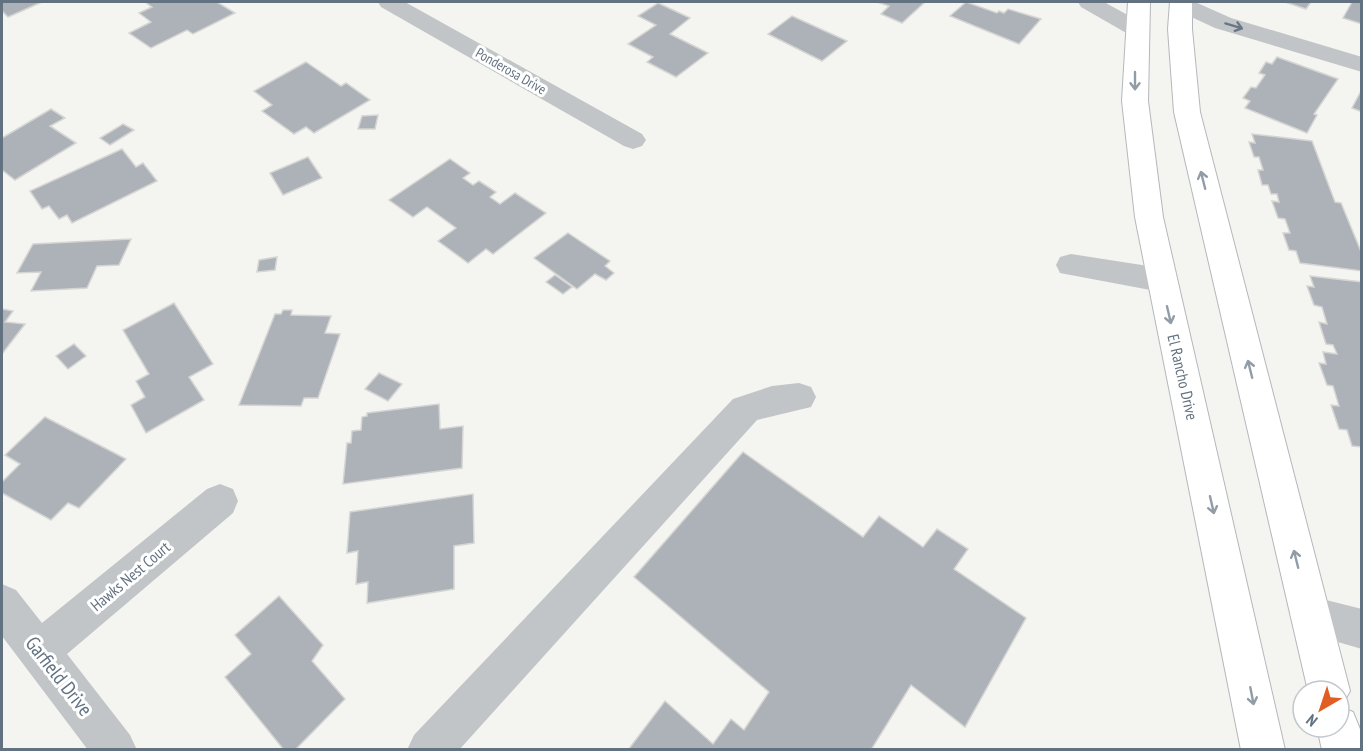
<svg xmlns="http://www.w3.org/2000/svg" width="1363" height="751" viewBox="0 0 1363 751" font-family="'PT Sans Narrow',sans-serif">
<rect width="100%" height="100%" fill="#f4f4f0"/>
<g fill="#acb2b8" stroke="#d5d5d3" stroke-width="1.5">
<polygon points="2,2 42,2 8,17 2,11"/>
<polygon points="145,2 217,2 235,13 193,34 187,30 151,48 129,33 151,22 139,13 152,7"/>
<polygon points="877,2 925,2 902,23 881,14 889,6"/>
<polygon points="966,2 997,13 999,11 1004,13 1008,9 1041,19 1019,44 950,16"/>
<polygon points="1285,2 1311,2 1306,9"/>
<polygon points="1352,2 1362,2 1362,24 1343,18"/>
<polygon points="658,3 690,18 670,34 708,53 676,77 647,62 653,57 628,44 656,25 638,16"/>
<polygon points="792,16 847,41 822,61 768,34"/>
<polygon points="1277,57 1338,79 1314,114 1317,115 1307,133 1245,108 1250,101 1243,98 1251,87 1256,88 1265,75 1259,73 1266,62 1272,64"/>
<polygon points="306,62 341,86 346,83 370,100 314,133 306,127 294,134 262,111 272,105 254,91"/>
<polygon points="1362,89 1362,112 1352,108"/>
<polygon points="51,109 65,118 50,126 76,143 15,180 2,170 2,138"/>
<polygon points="378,115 375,129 358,129 362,116"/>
<polygon points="123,124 134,130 110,145 100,138"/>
<polygon points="1252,134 1312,141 1335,202 1341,203 1362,254 1362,271 1300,263 1296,251 1289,250 1283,233 1290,233 1285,219 1278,218 1272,201 1279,202 1277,194 1271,194 1268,185 1262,185 1258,170 1263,170 1259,157 1254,157 1249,142 1255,143"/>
<polygon points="122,149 136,167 143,163 157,181 72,223 67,215 59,219 49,206 42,209 30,191"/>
<polygon points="308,157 322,178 283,195 270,173"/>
<polygon points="450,159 470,173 463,178 473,185 479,181 496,192 490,197 500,204 515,193 546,213 493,254 486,249 468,263 438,241 456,228 427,207 413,217 389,200"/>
<polygon points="568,233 610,261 605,266 614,273 606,280 595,274 577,289 534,258"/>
<polygon points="131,239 119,265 97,266 87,288 31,291 41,272 17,273 33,244"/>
<polygon points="277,257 275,270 257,272 259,260"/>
<polygon points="555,275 572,287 563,294 546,282"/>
<polygon points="1310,276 1362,282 1362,447 1352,446 1347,430 1339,429 1331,405 1339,406 1333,386 1327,385 1319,363 1326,364 1323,352 1337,354 1333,345 1326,344 1319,322 1327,324 1322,307 1314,305 1307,286 1314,287"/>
<polygon points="174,303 213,364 189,377 204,400 146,433 131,405 145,397 136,381 149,374 123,330"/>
<polygon points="2,309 13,311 5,322 25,324 2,354"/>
<polygon points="283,310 292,310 291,315 331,316 325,333 340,334 318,398 304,398 301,406 239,405 275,314 281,314"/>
<polygon points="74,344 86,356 68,369 56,356"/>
<polygon points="379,373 402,384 388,401 365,389"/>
<polygon points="439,404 440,429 463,426 462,468 343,484 347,443 351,443 352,431 361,430 362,417 367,416 367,413"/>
<polygon points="45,417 126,459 79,508 68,503 51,520 2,493 2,482 20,464 5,455"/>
<polygon points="743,452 863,537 879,516 923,547 937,529 968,549 954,569 1026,618 965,727 911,685 871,750 628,750 665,701 713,744 731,719 744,730 769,692 634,577"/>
<polygon points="473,494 474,543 454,546 454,589 367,603 368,582 356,584 358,551 347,553 350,512"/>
<polygon points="279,596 323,645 312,661 345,699 295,750 284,750 225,677 251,654 235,635"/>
</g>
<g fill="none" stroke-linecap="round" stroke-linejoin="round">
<defs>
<g id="major">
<polygon points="1128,2 1150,2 1148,101 1163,217 1285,750 1241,750 1135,217 1122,101"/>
<polygon points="1170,2 1192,2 1192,29 1200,112 1350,691 1341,707 1353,712 1362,734 1362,750 1322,750 1317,727 1339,727 1339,691 1308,691 1174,112 1168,29"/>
</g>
</defs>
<use href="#major" stroke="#b4b8bc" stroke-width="2"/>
<g fill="#c1c5c8" fill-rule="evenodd">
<polygon points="378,2 405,2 642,134 646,140 642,146 633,149 624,146 381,7"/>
<polygon points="1078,2 1104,2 1144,24 1148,29 1144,34 1136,36 1128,34 1081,7"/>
<polygon points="1170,2 1195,2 1231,18 1362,57 1362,72 1215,28 1172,8"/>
<polygon points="1071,254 1161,268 1172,272 1176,280 1172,288 1161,292 1060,273 1056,265 1060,257"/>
<polygon points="799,383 811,387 816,397 811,407 757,420 459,750 407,750 414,735 733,399 772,386"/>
<polygon points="220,484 233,489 238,501 233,513 67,654 130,735 137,750 88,750 2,636 2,584 16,590 42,623 207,489"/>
<polygon points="1310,596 1362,609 1362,649 1296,630 1290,616 1296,602"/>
</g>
<use href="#major" fill="#fff" fill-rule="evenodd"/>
</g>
<defs><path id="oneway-shaft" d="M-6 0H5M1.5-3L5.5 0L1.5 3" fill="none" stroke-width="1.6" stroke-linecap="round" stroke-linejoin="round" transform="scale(1.5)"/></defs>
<use stroke="#687685" href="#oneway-shaft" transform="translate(1234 26) rotate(17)"/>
<g stroke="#929ca7">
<use href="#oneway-shaft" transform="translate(1135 81) rotate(90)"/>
<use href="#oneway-shaft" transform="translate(1203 180) rotate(-104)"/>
<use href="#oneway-shaft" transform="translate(1169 315) rotate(77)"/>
<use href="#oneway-shaft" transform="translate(1250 369) rotate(-104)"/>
<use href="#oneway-shaft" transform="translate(1212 505) rotate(77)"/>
<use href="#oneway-shaft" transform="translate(1296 559) rotate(-104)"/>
<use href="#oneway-shaft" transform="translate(1252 696) rotate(79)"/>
</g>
<g text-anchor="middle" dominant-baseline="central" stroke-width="6" stroke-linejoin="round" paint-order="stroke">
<g font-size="14" fill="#637281" stroke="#fff">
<text transform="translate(511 71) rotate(30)">Ponderosa Drive</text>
</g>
<g font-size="16" fill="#637281" stroke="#fff">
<text transform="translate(1183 377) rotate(77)">El Rancho Drive</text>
<text transform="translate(130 576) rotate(-40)">Hawks Nest Court</text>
</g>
<g font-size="20" fill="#637281" stroke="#fff">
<text transform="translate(59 676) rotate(52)">Garfield Drive</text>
</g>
</g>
<rect width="1363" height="751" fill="none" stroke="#637281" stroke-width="6"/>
<g transform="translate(1321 709) rotate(219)"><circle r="28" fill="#ffffff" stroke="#c1c7cd" stroke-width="1.5"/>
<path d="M0-4.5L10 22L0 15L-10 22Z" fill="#e25d22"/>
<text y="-9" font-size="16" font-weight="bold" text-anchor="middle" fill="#637281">N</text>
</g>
</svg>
